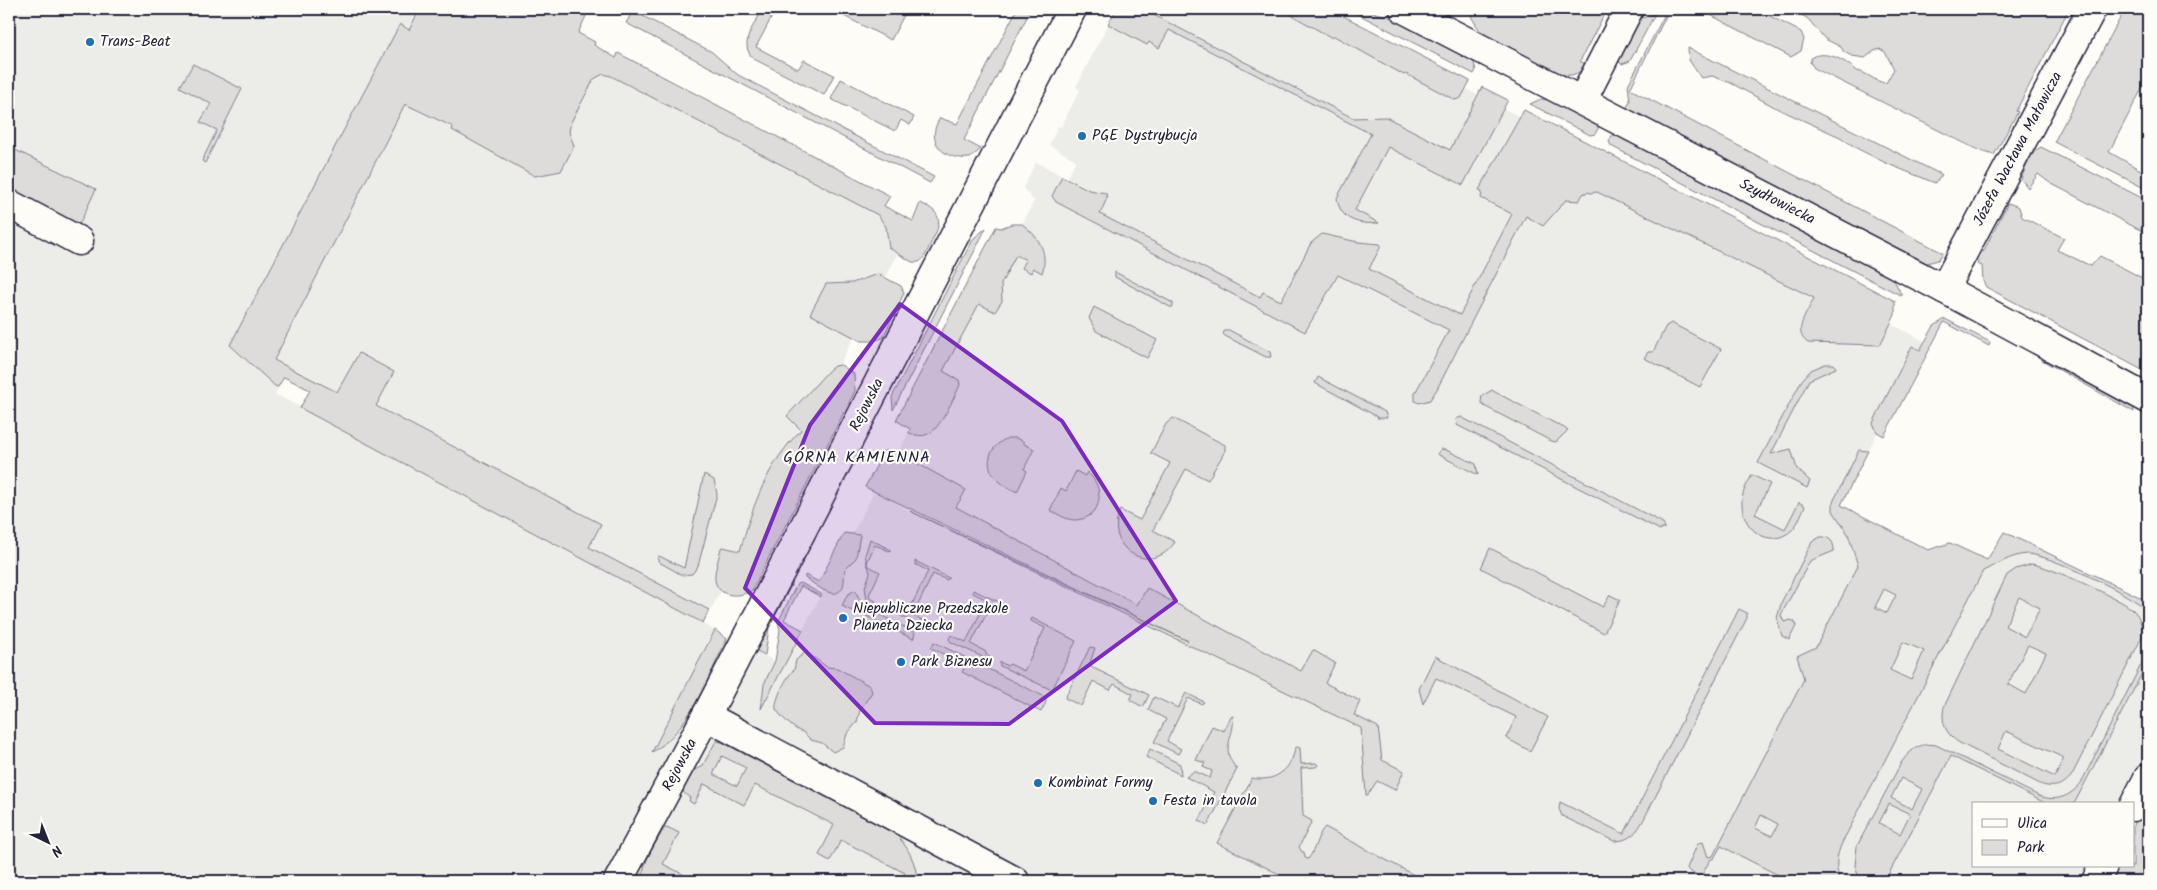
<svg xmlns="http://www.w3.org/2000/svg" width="2157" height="890" viewBox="0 0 2157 890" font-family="Kalam,sans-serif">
<rect width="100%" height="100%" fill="#fdfcf7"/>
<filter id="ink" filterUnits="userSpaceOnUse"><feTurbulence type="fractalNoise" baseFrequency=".02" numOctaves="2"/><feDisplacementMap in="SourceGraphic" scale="10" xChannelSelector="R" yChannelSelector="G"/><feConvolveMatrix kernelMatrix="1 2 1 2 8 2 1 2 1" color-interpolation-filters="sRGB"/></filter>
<g filter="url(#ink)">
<g fill="#ecece9" fill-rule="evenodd">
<path d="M9 9H420L409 30 400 24 405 104 453 128 596 56 914 222 721 591 703 623 726 638 727 636 784 666 874 492 865 487 885 450 897 456 1011 224H1022L1034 201 1023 188 1036 162 1067 178 1076 160 1049 145 1058 126 1061 127 1080 90 1076 87 1116 9H1313L1541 128 1828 292 1932 345 1884 436 1877 433 1841 505 1928 550 1950 543 1987 560 2004 532 2148 601V750L2121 804H1973V866H2090L2082 881H9ZM284 377 310 391 300 407 275 394ZM889 499 1188 641V642L910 511Z"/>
<polygon points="2148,547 2148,575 2137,570"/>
</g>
<g fill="#dddcdb" stroke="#807f8b" fill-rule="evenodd">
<path d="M420 9H572L586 16 578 33 595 42 594 45 616 58 618 53 890 196 884 206 913 221 920 203C946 213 940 226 930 245 927 252 925 258 919 262H912L889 248 886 227 878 215 611 76 603 74 594 79 571 122 569 132 574 146 561 171 535 176 452 130 453 127 405 104 274 360 337 392 359 353 394 372 376 406 601 524 589 547 709 610 703 623 300 408 310 390 284 377 278 387 275 386 230 345 400 24 409 30Z"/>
<path d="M763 9H776L756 47 798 69 804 60 834 75 824 95 754 59C737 44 755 24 763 9Z"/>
<polygon points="841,9 891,9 904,15 891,40 838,13"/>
<path d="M1017 9H1031L964 140 981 149 970 158C945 161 924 142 940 118L957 124Z"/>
<path d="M1116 9H1142L1353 118 1386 117 1450 150 1482 87 1508 100 1463 185 1388 147 1355 210 1379 223C1360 225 1340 221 1337 198L1371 134 1169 30 1159 48 1149 42 1147 45 1108 24Z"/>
<polygon points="1281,9 1330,9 1470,81 1461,98 1455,100 1406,74 1404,75 1334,36 1332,38"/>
<path d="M1348 9C1391 9 1434 40 1473 60L1476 70 1474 74Z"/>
<path d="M1470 9H1607L1580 61 1587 65C1578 75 1569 78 1556 73L1482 34 1472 18Z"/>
<polygon points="1699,9 1756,9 1801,32 1804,39 1801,51 1791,57"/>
<path d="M1793 9H2069L2016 111 2018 112 1994 155 1978 150 1814 68 1810 62 1812 57C1826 50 1846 60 1856 71 1868 72 1874 82 1886 83L1894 69 1885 52 1880 49 1874 51 1865 58 1852 56 1844 52 1841 47 1825 39 1808 19Z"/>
<polygon points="2125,9 2148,9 2148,77 2109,152 2146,173 2148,169 2148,190 2054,142"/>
<polygon points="633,11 712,52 738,75 934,177 930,183 626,23"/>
<polygon points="1655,14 1630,61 1622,64 1616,60 1636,22 1642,18"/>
<polygon points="1664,16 1666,16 1630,89 1943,253 1938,260 1927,263 1626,109 1630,101 1628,85"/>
<polygon points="1688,48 1942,175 1935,183 1888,164 1858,149 1840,137 1778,109 1731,83 1712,76 1701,78 1689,60"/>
<polygon points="193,64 242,89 205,163 202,161 217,130 200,122 211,104 180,87"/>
<polygon points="841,79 914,117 910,125 901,120 895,131 831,99"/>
<polygon points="1541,99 1551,100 1600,125 1595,134 1590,135 1530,104"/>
<path d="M1524 110 1895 301V315L1880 345 1808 343C1791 331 1808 313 1814 298L1597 192 1590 193 1588 192 1583 194 1579 201 1566 200 1543 226 1526 216 1437 389 1430 400 1419 403 1415 401V393L1449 330 1338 275 1305 332 1056 202 1052 196 1062 176 1089 190 1106 193 1107 198 1100 214 1260 297 1263 292 1281 301 1311 243 1322 234 1358 242 1380 244 1381 246 1369 269 1460 315 1512 214 1481 198 1482 192 1479 190Z"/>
<polygon points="1614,132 1626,141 1628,140 1893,278 1902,296 1611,146 1609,141"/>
<polygon points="9,147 96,189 79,225 9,188"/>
<path d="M2041 147 2148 201V219L2142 231 2050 183 2038 174 2028 188 2021 179C2026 168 2029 153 2041 147Z"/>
<polygon points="2008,203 2019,207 2022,217 2064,238 2057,250 2091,266 2100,256 2148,281 2148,373 1986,287 1983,281 1982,266 1977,264"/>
<path d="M1011 224H1022C1038 236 1049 252 1042 273L1033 268 1031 273 1022 268 1026 260 1016 255 1001 284 1002 301 995 312 979 304 943 371 959 380 960 385C954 397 940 430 928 434 922 437 915 435 909 433L910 429 896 420 996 227 1001 228Z"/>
<polygon points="986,228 974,252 893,410 892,397 962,260 974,238"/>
<polygon points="1115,272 1173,303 1173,307 1170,307 1115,277"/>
<polygon points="878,274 901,286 904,293 883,338 872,341 861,341 810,314 826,284 852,283"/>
<polygon points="1094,307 1157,340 1147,358 1096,331 1089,318"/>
<polygon points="1945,319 1990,342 1989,346 1944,322 1884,436 1877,432 1873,423 1912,346 1920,350 1934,326"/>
<polygon points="1671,323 1721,349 1700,387 1644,358 1648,352 1653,352 1666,326"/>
<polygon points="1225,330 1229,330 1270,352 1271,357 1266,357 1225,336 1223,334"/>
<polygon points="2046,357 2133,405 2134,412 2040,359"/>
<polygon points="1825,364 1834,364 1836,368 1809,380 1771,454 1791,449 1797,469 1810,481 1807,488 1758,463 1802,380 1811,370"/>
<path d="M841 365 854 374 855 391 752 590C740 598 718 598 715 580 714 571 719 558 721 548L723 547 740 551C753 505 767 464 801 430L787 416 829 370 834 366Z"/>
<polygon points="1318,377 1385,412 1387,418 1377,418 1378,417 1315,383"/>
<polygon points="1492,390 1495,392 1568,430 1556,442 1551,441 1484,406 1481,402 1482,396"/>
<polygon points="1461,417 1663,523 1665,528 1660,530 1457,425 1456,419"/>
<path d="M1173 418 1225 445V451L1208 480 1186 469 1153 530 1175 542C1152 577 1103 550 1120 510L1140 520 1170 463 1151 453 1166 424Z"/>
<path d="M1008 438H1016L1024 442V444L1034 449 1024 469 1027 471 1017 492C1010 488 1002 485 997 479 982 465 990 445 1008 438Z"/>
<polygon points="1441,449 1446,450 1476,464 1478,475 1437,454"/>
<polygon points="885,450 896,456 898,453 966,490 956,507 1137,605 1147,588 1301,671 1313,650 1335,663 1325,683 1360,701 1354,715 1378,727 1382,760 1404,771 1395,790 1377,781 1367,796 1366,795 1361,728 910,511 1188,641 865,487"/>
<path d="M1859 450 1868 451 1841 505 1928 550 1950 543 1987 560 2004 532 2148 601V611C2137 597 2044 552 2026 554 2012 555 1996 565 1983 571L1842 843C1836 856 1835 868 1840 881H1790L1721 846 1714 858 1710 860 1701 877 1689 871 1687 868 1698 843 1703 842 1708 857 1713 856 1804 679 1797 656 1816 647 1858 566 1848 534 1833 511V502ZM1884 589 1896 595 1887 613 1875 607ZM1903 642 1924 651 1911 680 1890 670ZM1761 815 1778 824 1772 836 1755 828Z"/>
<path d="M1076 471 1085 476 1087 472C1106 487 1103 519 1075 520 1066 520 1058 514 1050 510L1061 488 1066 491Z"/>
<polygon points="704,474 714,480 717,494 698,566 692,574 682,575 659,562 657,558 659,556 684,568"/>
<path d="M1752 475 1770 484 1755 514 1785 529 1799 502 1805 506C1801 514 1798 524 1792 530 1770 550 1743 530 1742 505 1741 493 1747 484 1752 475Z"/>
<path d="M844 533 860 535 856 558 845 569C843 580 847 591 833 594L823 590 805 578V575L819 582Z"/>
<path d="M1820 537C1830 536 1834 542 1834 551L1810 561 1781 615 1784 622 1791 620 1795 622 1796 626 1789 640 1782 636 1777 618 1782 601 1812 542Z"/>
<polygon points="870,539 891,550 889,551 875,545 867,562 867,565 880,572 869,595 870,598 876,601 874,603 867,600 865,587 870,573 865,555"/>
<polygon points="1490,548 1603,607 1610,595 1620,600 1604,633 1481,568"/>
<polygon points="915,561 949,578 947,580 933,574 913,615 927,623 928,624 925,628 883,607 883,605 890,608 894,606 908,613 928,571 915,564"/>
<path d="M2032 564C2048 566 2119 598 2132 609 2140 616 2143 626 2142 637L2072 775C2064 786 2053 789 2040 784L1958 742C1945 733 1941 722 1944 707L2007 575 2016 569ZM2019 597 2040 608 2025 637 2005 626ZM2028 645 2046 653 2026 694 2008 684ZM2006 731 2064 758 2055 777 1998 749Z"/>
<polygon points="788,580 793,582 769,628 765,655 753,649"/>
<polygon points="801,583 821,594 821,597 801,586 784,620 803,630 761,709 764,684 775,661 780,630 778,622 797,584"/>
<polygon points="855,590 863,606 914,632 915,634 913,639 860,613 858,614 842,606 847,595"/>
<polygon points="973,590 1008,606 1006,609 992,603 971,644 986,652 986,655 993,659 991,661 951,642 949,639 951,635 966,642 987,600 973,593"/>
<path d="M1739 609 1747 613V618L1645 817C1638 831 1631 841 1614 841L1562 816 1559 809 1560 802 1624 834Z"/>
<polygon points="1032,618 1076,641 1052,690 1000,666 1000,662 1007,666 1010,664 1024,671 1045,628 1031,621"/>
<path d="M715 630 727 639C709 675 688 733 652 752Z"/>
<polygon points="934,642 1045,697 1046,702 1041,712 962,672 966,665 931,648"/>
<polygon points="1090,647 1095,648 1089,666 1149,695 1143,707 1130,700 1133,694 1114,684 1110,690 1093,681 1081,706 1065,698"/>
<path d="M2148 651V662L2074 804H2047L1951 756 1885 881H1860L1855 866 1857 846 1901 763C1910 750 1920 742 1936 745L2039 796C2056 802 2070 797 2081 783ZM1901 778 1922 789 1912 809 1891 798ZM1889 804 1910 814 1900 834 1879 823Z"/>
<path d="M806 652 827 667 837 668 870 686 872 692 860 710 857 722 847 734 843 747 833 752 822 743 811 740 803 732C795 731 780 716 776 709 774 701 787 675 794 670L796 660Z"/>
<polygon points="1435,656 1548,717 1530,751 1506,738 1516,717 1436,678 1423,704 1419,689"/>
<polygon points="1186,693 1204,702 1202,704 1188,698 1167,741 1181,749 1178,754 1154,742 1166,719 1148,710 1154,697 1178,708"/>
<path d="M1233 716C1236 737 1218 748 1237 769L1208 825 1199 821 1214 792 1186 777 1194 771 1210 778 1212 771 1203 767 1205 763 1196 760 1212 726 1224 731 1231 717Z"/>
<path d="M716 741 722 742 894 833C907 844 917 864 917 881H901L905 873 841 840 830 861 819 855 834 825 755 785 744 805 704 784 694 804 689 801 690 798 684 793 683 790 694 770 702 767ZM722 756 746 768 737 786 713 774Z"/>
<path d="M1297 747 1300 748 1301 764 1316 763 1318 765 1316 767 1301 768 1303 816 1312 821 1299 847 1302 852H1304L1305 858 1308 859C1316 850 1316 836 1325 827L1425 881H1276L1279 874 1217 843 1252 778C1274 783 1292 770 1295 748Z"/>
<polygon points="1150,749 1180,764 1181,775 1146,757"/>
<polygon points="2148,789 2148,881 2103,881 2111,877 2117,866 2133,866 2133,825"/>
<path d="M667 827 679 833 663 864 696 881H643C641 864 655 845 663 830Z"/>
</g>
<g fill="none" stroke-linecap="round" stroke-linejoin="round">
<defs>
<g id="minor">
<polyline points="1582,101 1629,9"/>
<polyline points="9,204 79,241"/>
<polyline points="1944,289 2092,9"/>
<polyline points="706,716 1015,881"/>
<polyline points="2133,807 2148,778"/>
<polyline points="618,881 706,716 1072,9"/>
<polyline points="2096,881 2103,866"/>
</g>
<polyline id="tertiary" points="1404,9 1944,289 2148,399"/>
</defs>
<use href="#minor" stroke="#22223b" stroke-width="31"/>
<use href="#tertiary" stroke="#22223b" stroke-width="31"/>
<use href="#minor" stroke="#fdfcf7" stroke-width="28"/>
<use href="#tertiary" stroke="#fdfcf7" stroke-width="28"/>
</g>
</g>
<path fill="#7b2cbf" fill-opacity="0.2" stroke="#7b2cbf" stroke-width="4" stroke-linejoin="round" d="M900 304 1062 421 1176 601 1009 724 875 723 745 588 810 425Z"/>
<g fill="#1f6fb2" stroke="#fdfcf7" stroke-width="2">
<circle cx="90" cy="42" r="5"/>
<circle cx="1082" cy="136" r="5"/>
<circle cx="843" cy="618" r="5"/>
<circle cx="901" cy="662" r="5"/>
<circle cx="1038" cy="783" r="5"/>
<circle cx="1153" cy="801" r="5"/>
</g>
<g text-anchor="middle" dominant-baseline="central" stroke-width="4.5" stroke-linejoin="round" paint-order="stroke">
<g font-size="15" fill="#22223b" stroke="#fdfcf7" text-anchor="start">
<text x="100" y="42">Trans-Beat</text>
<text x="1092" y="136">PGE Dystrybucja</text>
<text x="853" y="609">Niepubliczne Przedszkole<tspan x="853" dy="17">Planeta Dziecka</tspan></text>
<text x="911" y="662">Park Biznesu</text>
<text x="1048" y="783">Kombinat Formy</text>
<text x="1163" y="801">Festa in tavola</text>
</g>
<g font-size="15" fill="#22223b" stroke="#fdfcf7">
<text transform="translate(2018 149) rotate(-62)">Józefa Wacława Małowicza</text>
<text transform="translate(1777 202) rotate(27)">Szydłowiecka</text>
<text transform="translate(867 405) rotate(-63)">Rejowska</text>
<text transform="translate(680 765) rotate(-62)">Rejowska</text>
</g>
<g font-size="16" letter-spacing="1" fill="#22223b" stroke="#fdfcf7">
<text x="857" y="457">GÓRNA KAMIENNA</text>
</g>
</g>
<rect width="2157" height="890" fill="none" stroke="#fdfcf7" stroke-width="30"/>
<rect x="15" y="15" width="2127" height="860" fill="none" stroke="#22223b" stroke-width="2" filter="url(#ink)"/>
<rect x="1972" y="802" width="162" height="65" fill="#fdfcf7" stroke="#a5a5ac"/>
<rect x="1982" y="819" width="25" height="8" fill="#fdfcf7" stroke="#a5a5ac"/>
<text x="2017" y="828" font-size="15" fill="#22223b">Ulica</text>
<rect x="1982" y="840" width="25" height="15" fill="#dddcdb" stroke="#a5a5ac"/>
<text x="2017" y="852" font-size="15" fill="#22223b">Park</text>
<g transform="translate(48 842) rotate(137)" stroke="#fdfcf7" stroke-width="4" paint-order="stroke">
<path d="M0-4L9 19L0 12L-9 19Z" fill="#22223b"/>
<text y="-8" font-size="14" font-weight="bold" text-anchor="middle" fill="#22223b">N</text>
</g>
</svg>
